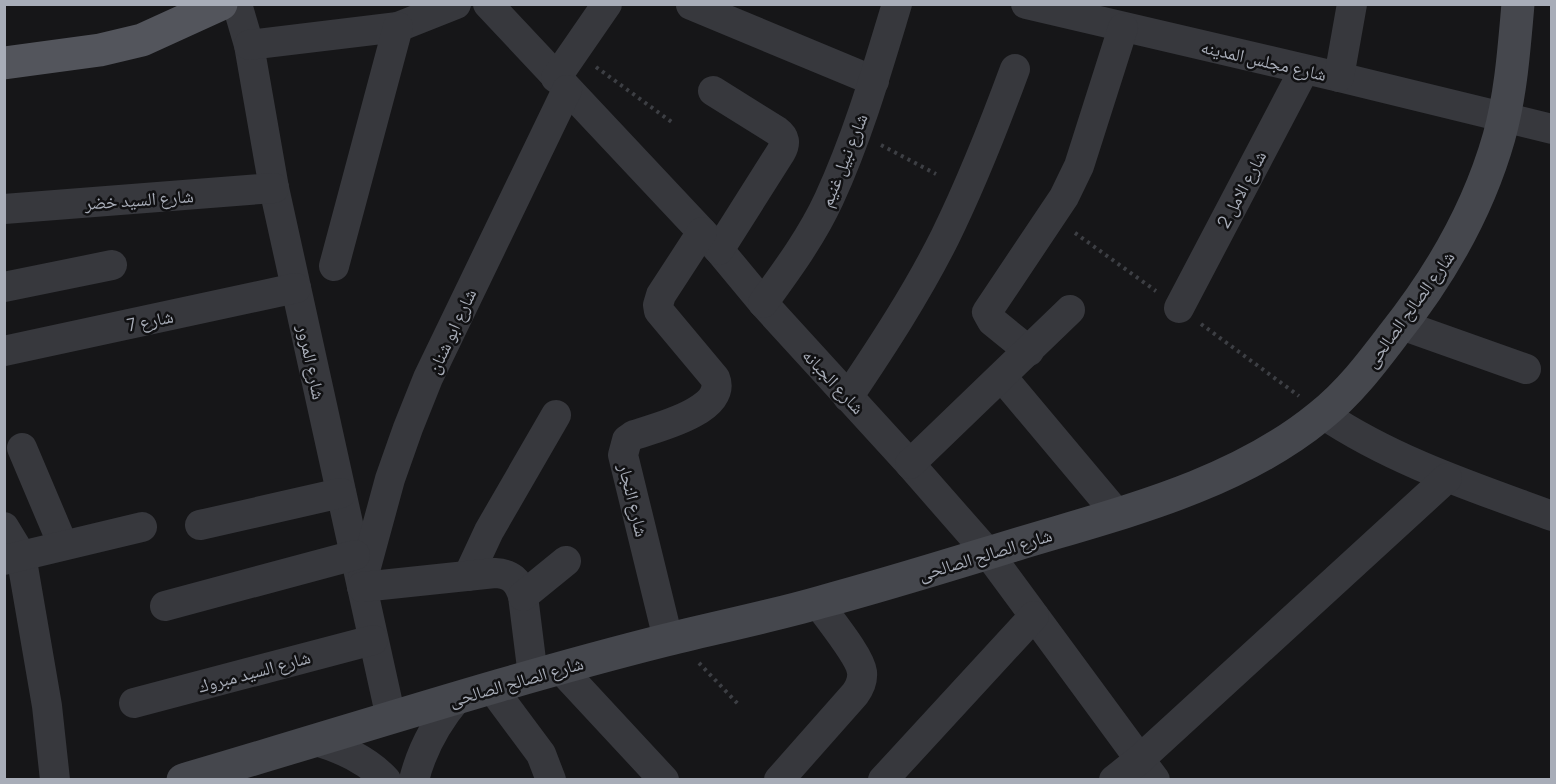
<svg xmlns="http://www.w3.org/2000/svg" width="1556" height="784" viewBox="0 0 1556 784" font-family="Manrope,'Noto Naskh Arabic',sans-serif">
<rect width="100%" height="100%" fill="#161618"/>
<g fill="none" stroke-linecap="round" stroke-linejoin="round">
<g stroke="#3d3f44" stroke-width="4" stroke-dasharray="3 4.5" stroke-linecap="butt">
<polyline points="596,67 673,123"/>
<polyline points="881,145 936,174"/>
<polyline points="1075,233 1156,291"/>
<polyline points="1201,324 1299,396"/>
<polyline points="699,663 738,704"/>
</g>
<g stroke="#37383d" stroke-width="30">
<polyline points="237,4 249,45 274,188 391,718"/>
<polyline points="488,4 719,250 763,303 910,464 988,553 1155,780"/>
<polyline points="1026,4 1339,77 1552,129"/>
<polyline points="691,5 874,81"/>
<polyline points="249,45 398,27 456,4"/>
<polyline points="1339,77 1352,4"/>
<polyline points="556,78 607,4"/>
<path d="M713 91 777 131C785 137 786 143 781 152L719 250"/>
<polyline points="4,209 274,188"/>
<polyline points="334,266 398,27"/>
<polyline points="4,287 112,265"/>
<path d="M763 303C787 270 812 236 829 199 858 136 877 70 897 4"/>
<polyline points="1179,308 1304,70"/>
<polyline points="1402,325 1526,369"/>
<polyline points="4,351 296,288"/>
<polyline points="1029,351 992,321 987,312 1064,197 1079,166 1123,28"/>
<polyline points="1002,377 1117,514"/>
<path d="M848 397C883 345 917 293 945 237 972 182 994 126 1015 69"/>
<path d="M1323 414C1393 461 1473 487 1552 516"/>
<polyline points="22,448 63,545"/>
<polyline points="910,464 1070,310"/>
<polyline points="200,525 341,493"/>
<polyline points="4,527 21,555 47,706 55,780"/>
<polyline points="4,560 142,527"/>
<polyline points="468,576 489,531 556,415"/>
<polyline points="363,578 390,479 408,428 428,378 567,90"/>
<path d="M362 587 495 573C511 574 518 580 523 596L533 676"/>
<polyline points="523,596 566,561"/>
<polyline points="165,606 355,555"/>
<path d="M668 639 623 455 627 440 634 435C656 428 728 410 715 378L659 311 658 305 661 295 702 232"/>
<polyline points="560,668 664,780"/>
<polyline points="492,688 541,754 551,780"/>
<polyline points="134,703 373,640"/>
<path d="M316 741C342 749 366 759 386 780"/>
<path d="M414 780C422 748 436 723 457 698"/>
<path d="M779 780 855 694C860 687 863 681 862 672 860 656 828 618 818 603"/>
<polyline points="883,780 1034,616"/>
<polyline points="1114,780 1139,760 1447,478"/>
</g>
<path stroke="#45474d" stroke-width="33" d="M183 780C344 733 503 681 666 640 717 627 769 617 821 602 888 584 955 563 1021 543 1124 512 1236 485 1320 416 1349 393 1371 364 1393 335 1440 276 1478 211 1499 137 1511 94 1514 49 1518 4"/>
<polyline stroke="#53555c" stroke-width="33" points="4,63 100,50 142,40 221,4"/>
</g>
<g text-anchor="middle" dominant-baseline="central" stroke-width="5" stroke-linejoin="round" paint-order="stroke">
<g font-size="18" fill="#a8adb8" stroke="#111113">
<text transform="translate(1264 60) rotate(13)">شارع مجلس المدينه</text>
<text transform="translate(843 160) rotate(-68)">شارع نبيل غنيم</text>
<text transform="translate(1241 189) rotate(-62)">شارع الامل 2</text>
<text transform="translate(139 199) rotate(-4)">شارع السيد خضر</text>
<text transform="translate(1409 309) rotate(-54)">شارع الصالح الصالحى</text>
<text transform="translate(150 320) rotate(-12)">شارع 7</text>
<text transform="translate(451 331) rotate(-65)">شارع ابو شنان</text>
<text transform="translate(312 362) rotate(78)">شارع المرور</text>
<text transform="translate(834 381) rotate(47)">شارع الجبانه</text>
<text transform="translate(634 500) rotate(76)">شارع النجار</text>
<text transform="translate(985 554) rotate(-17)">شارع الصالح الصالحى</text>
<text transform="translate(254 671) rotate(-15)">شارع السيد مبروك</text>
<text transform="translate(516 681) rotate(-16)">شارع الصالح الصالحى</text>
</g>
</g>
<rect width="1556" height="784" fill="none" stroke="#a8adb8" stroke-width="12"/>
</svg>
